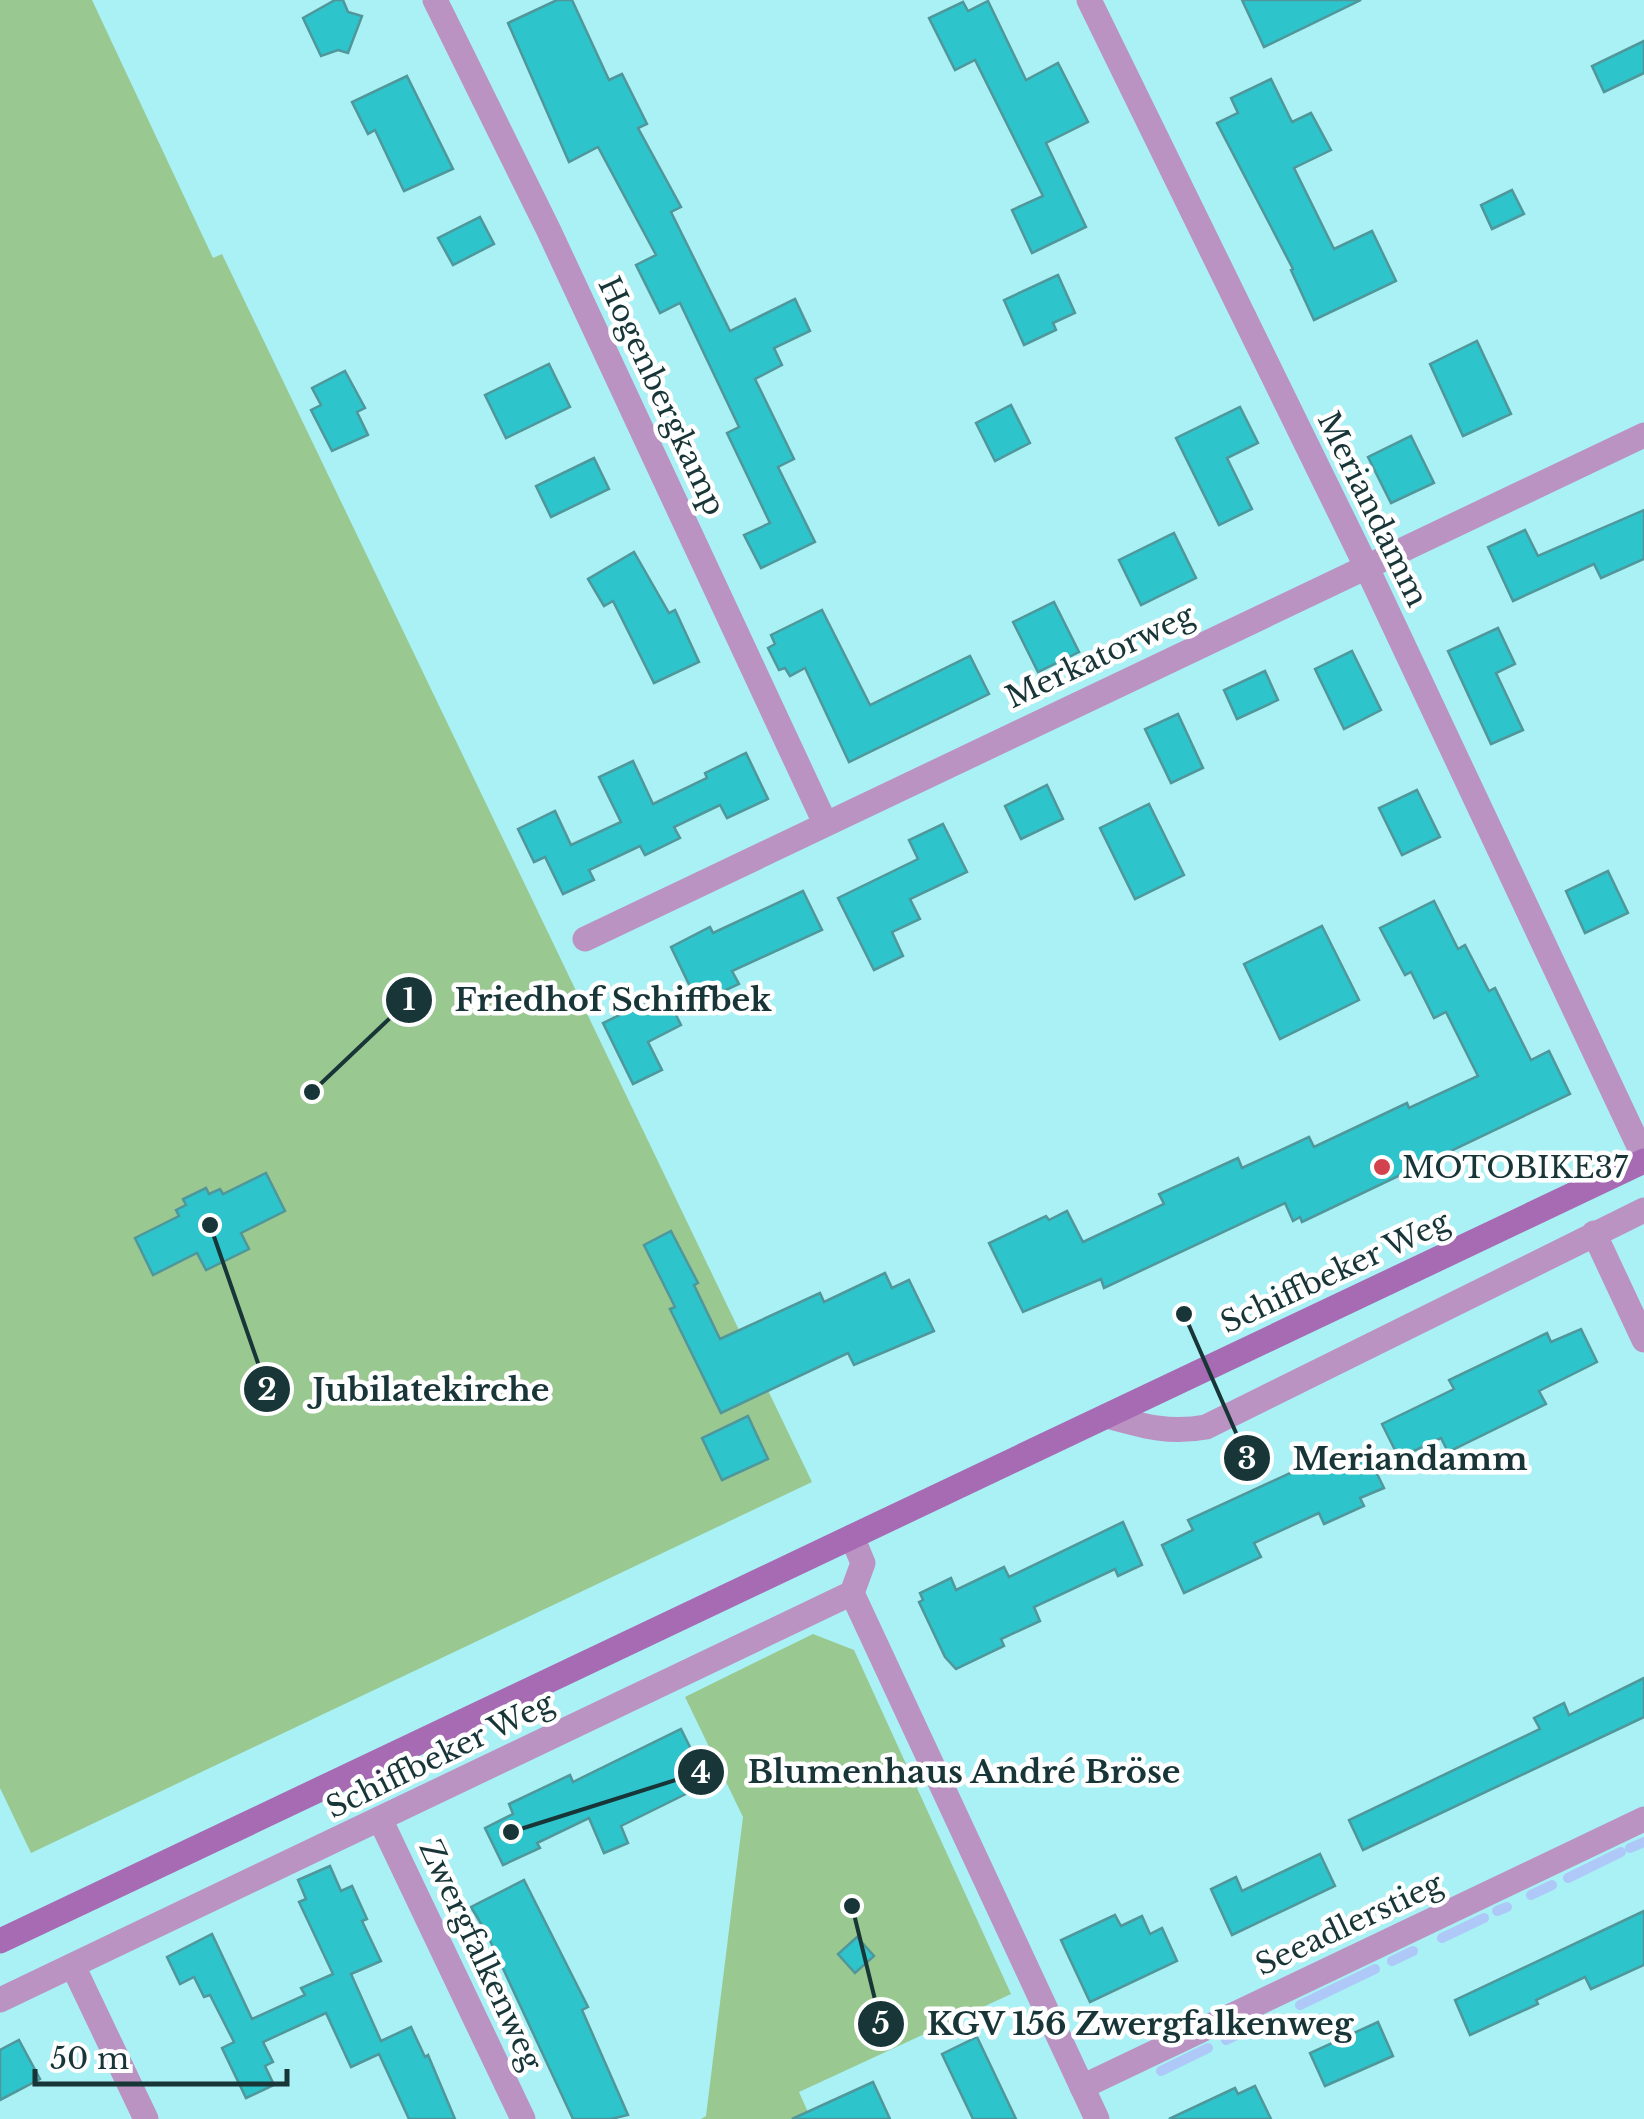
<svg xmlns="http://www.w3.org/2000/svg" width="1644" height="2119" viewBox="0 0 1644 2119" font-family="'Libre Baskerville',serif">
<rect width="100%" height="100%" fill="#a9f1f5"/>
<g fill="#99c890">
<polygon points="0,0 92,0 213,258 222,254 812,1482 31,1853 0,1788"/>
<polygon points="813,1634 854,1650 1011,1994 799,2092 811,2119 701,2119 706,2116 743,1817 685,1697"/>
</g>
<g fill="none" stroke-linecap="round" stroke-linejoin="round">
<g stroke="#aec9f7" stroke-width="10">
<polyline points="1630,1848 1644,1842"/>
<polyline points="1568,1878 1621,1852"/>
<polyline points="1531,1895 1552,1885"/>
<polyline points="1497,1911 1507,1907"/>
<polyline points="1442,1938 1484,1918"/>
<polyline points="1392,1961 1413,1951"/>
<polyline points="1300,2005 1375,1969"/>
<polyline points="1226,2040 1270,2019"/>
<polyline points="1161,2071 1208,2048"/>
</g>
</g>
<g fill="#2dc4cc" stroke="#50979b" stroke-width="2.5">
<polygon points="335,0 343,0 348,12 362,16 348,53 338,50 321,56 303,18"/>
<polygon points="557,0 572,0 609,80 622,74 647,124 638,128 681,207 671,212 730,331 795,299 810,331 774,348 782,365 755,379 794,459 778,467 815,542 761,568 744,535 770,523 727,433 739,427 680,303 660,313 636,265 656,255 598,147 569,162 508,23"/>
<polygon points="1242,0 1361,0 1264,47"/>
<polygon points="988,1 1026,80 1058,63 1088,122 1046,143 1086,227 1032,253 1012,210 1043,196 975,60 955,70 929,18 963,2 968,11"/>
<polygon points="1644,41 1644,73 1604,92 1592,66"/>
<polygon points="407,76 453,169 404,191 375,130 368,134 352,102"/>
<polygon points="1271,79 1292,122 1311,113 1331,150 1294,168 1334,249 1372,231 1396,281 1314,320 1291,270 1293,269 1217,123 1238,113 1231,98"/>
<polygon points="1512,190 1524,214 1492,229 1481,205"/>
<polygon points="480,217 494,244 453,265 438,238"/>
<polygon points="1058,275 1075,313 1053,323 1056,330 1024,345 1004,300"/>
<polygon points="1477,341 1511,414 1463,436 1430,364"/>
<polygon points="549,364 570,407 506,438 485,395"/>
<polygon points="345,371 365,408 357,412 368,435 332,451 311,410 321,405 312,388"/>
<polygon points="1011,405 1030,443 995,461 976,423"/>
<polygon points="1240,407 1258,443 1227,458 1252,509 1219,525 1176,438"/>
<polygon points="1411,436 1434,483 1391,503 1368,457"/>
<polygon points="594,458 609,489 551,517 536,486"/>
<polygon points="1644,510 1644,559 1601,578 1594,564 1513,601 1488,547 1525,530 1538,556"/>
<polygon points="1174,533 1196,578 1141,605 1119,560"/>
<polygon points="634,552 669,613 675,610 699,662 654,683 613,601 604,606 588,579"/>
<polygon points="1054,602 1079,652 1038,672 1013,622"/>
<polygon points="822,610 870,705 970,656 989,694 849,762 805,668 790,676 785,668 779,670 768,648 775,644 771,635"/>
<polygon points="1498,628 1515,664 1496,673 1523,730 1491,744 1448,651"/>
<polygon points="1352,651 1381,710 1344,729 1315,669"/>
<polygon points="1265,671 1278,700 1237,719 1224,690"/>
<polygon points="1178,714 1203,768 1171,783 1145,729"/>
<polygon points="746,753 768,799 727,818 720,805 674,827 680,838 645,855 640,846 589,870 594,880 563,894 545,857 534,862 518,829 555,811 571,845 621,822 599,777 633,761 653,804 707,778 705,773"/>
<polygon points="1047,785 1063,819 1021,839 1005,806"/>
<polygon points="1417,790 1440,837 1402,855 1379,808"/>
<polygon points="1149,804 1184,875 1135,899 1100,828"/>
<polygon points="943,824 967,872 910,899 920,919 892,932 903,956 874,970 838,898 918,859 909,840"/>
<polygon points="1608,871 1628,913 1585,933 1566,891"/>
<polygon points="803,891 822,930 732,971 739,984 698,1003 671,947 710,927 713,933"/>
<polygon points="1434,901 1458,949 1465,945 1489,991 1495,988 1531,1060 1549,1051 1570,1094 1302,1222 1300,1217 1293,1221 1285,1203 1104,1288 1101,1279 1023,1312 989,1243 1046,1216 1049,1220 1067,1211 1083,1242 1164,1204 1159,1194 1238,1158 1242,1168 1309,1137 1314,1147 1407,1103 1409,1108 1478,1076 1446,1012 1434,1018 1411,972 1405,975 1380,928"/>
<polygon points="1322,926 1359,1000 1280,1039 1244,964"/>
<polygon points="665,993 681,1025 648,1042 662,1070 633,1084 603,1023"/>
<polygon points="266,1173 285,1211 241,1233 249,1249 206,1270 197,1253 153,1275 135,1238 179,1216 176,1210 186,1205 183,1199 206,1188 209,1194 220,1189 223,1194"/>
<polygon points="671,1231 698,1283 694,1285 720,1339 820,1293 824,1302 885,1273 892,1288 909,1280 934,1331 854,1365 848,1353 721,1413 670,1309 675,1307 644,1245"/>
<polygon points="1581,1329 1597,1362 1539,1391 1546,1404 1448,1452 1441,1438 1399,1458 1382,1424 1454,1389 1449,1380 1547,1333 1551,1342"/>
<polygon points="748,1416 768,1459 722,1480 702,1438"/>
<polygon points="1365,1449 1384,1488 1360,1498 1364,1506 1324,1524 1319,1513 1254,1543 1261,1557 1184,1593 1162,1545 1193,1530 1188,1520 1338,1451 1342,1459"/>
<polygon points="1123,1522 1142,1565 1118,1576 1115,1569 1034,1607 1040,1621 1001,1639 1004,1646 956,1669 945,1657 919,1602 923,1600 920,1593 951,1578 956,1590 1004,1567 1009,1577"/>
<polygon points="1644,1678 1644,1717 1363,1850 1349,1820 1540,1729 1534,1718 1564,1703 1569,1715"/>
<polygon points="681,1729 708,1783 621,1826 628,1843 604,1853 589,1818 537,1843 540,1848 503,1865 485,1828 513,1814 509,1804 570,1775 573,1782"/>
<polygon points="1320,1854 1335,1886 1232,1935 1211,1889 1236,1877 1242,1891"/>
<polygon points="330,1866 341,1891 352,1886 367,1919 362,1921 381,1961 351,1974 381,2041 411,2027 425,2057 428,2055 455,2119 409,2119 379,2054 351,2067 326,2013 263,2042 273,2062 265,2066 274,2085 246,2098 222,2048 234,2042 210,1995 204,1997 194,1977 180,1984 167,1957 212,1934 252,2019 305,1995 301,1988 333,1974 299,1902 306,1899 298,1880"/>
<polygon points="524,1880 588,2007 582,2010 628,2115 611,2119 573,2119 486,1932 471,1907"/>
<polygon points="1644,1911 1644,1965 1591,1989 1585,1977 1536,2000 1538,2004 1470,2035 1455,2000"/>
<polygon points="1115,1915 1121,1926 1142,1916 1150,1934 1162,1928 1177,1961 1090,2002 1061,1940"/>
<polygon points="857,1937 874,1956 855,1973 838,1954"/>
<polygon points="1378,2022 1393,2056 1325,2086 1310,2053"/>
<polygon points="977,2037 1016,2119 973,2119 942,2054"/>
<polygon points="19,2040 40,2079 0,2100 0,2050"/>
<polygon points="873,2082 890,2119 792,2119"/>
<polygon points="1255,2086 1271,2119 1169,2119 1235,2088 1238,2094"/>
</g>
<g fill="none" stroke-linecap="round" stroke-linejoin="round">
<g stroke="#bb93c3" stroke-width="25">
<polyline points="435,0 549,231 825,823"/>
<polyline points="1089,0 1366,566 1644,1157"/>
<polyline points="585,939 1644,435"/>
<polyline points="1594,1233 1644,1340"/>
<path d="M1107 1416C1143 1426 1169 1434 1206 1427L1644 1210"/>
<polyline points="852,1593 1097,2119"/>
<polyline points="380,1819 523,2119"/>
<polyline points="73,1966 146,2119"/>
<polyline points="0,2000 852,1593 863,1563 852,1537"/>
<polyline points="1082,2087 1644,1819"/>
</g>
<polyline stroke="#a66bb2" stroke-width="25" points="0,1941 1644,1161"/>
</g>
<circle fill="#d3434e" stroke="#fff" stroke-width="4" cx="1382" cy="1167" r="10"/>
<g text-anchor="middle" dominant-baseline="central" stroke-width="9" stroke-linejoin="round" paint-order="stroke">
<g font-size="30" fill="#183537" stroke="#fff">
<text transform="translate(662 396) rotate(65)">Hogenbergkamp</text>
<text transform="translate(1373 509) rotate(64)">Meriandamm</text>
<text transform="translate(1100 656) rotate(-25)">Merkatorweg</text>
<text transform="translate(1335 1272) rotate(-25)">Schiffbeker Weg</text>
<text transform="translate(440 1755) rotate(-26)">Schiffbeker Weg</text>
<text transform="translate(1349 1924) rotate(-25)">Seeadlerstieg</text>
<text transform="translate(481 1955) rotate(65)">Zwergfalkenweg</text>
</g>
<g font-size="30" fill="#183537" stroke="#fff" text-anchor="start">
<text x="1402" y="1167">MOTOBIKE37</text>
</g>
</g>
<path fill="none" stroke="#183537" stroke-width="4" d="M312 1092L409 1000M210 1225L267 1389M1184 1314L1247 1458M511 1832L701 1772M852 1906L881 2024"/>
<g fill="#183537" stroke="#fff" stroke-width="4">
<circle cx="312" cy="1092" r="10"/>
<circle cx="210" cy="1225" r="10"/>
<circle cx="1184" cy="1314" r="10"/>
<circle cx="511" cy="1832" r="10"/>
<circle cx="852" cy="1906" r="10"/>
<circle cx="409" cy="1000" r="25"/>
<circle cx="267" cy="1389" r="25"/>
<circle cx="1247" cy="1458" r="25"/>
<circle cx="701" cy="1772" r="25"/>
<circle cx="881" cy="2024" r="25"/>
</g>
<g font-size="30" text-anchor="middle" font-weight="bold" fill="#fff">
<text x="409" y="1010">1</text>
<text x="267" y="1400">2</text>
<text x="1247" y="1469">3</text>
<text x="701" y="1783">4</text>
<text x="881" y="2034">5</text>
</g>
<g font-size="32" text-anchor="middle" font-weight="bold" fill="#183537" stroke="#fff" stroke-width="9" stroke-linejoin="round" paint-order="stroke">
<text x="613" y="1011">Friedhof Schiffbek</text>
<text x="431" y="1401">Jubilatekirche</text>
<text x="1410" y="1470">Meriandamm</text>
<text x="964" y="1783">Blumenhaus André Bröse</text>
<text x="1140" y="2035">KGV 156 Zwergfalkenweg</text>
</g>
<path d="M35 2069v15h252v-15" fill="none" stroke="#183537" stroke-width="5"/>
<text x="50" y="2069" font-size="30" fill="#183537" stroke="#ffffff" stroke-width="8" paint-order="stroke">50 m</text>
</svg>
